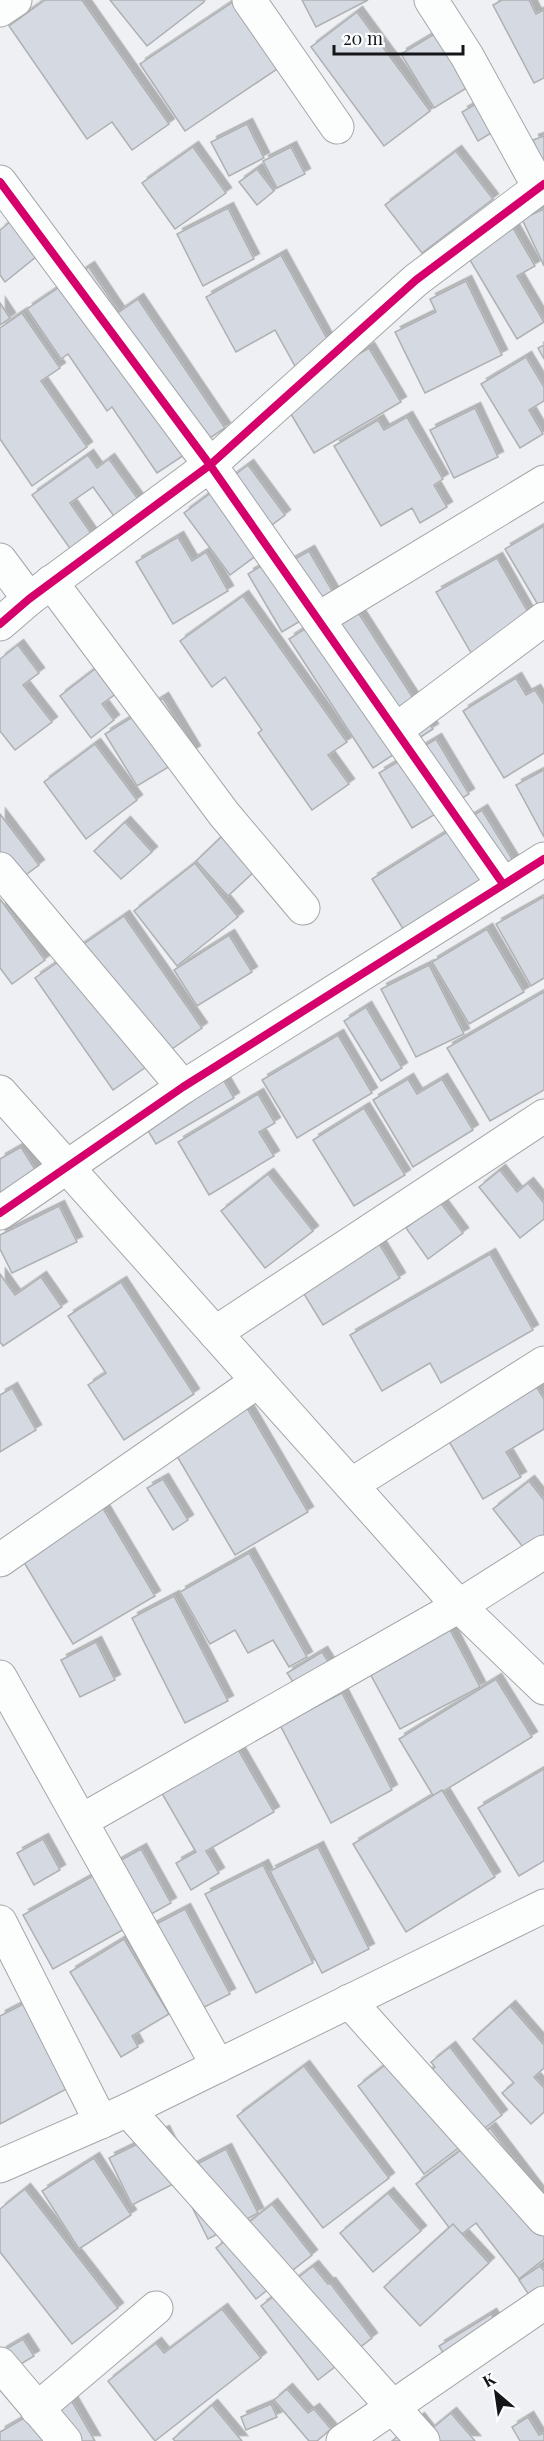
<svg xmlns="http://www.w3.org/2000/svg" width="544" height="2441" viewBox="0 0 544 2441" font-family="'Playfair Display',serif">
<defs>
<filter id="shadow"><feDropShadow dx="5.5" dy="-5.5" stdDeviation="0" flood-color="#0004"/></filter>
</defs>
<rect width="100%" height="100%" fill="#eef0f3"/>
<g fill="#d4d9e2" stroke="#aeb0b2" stroke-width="1.5" filter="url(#shadow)">
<polygon points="45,0 82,0 169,124 132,150 112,122 87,139 9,26"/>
<polygon points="110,0 203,0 204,2 147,46"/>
<polygon points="236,0 280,67 185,131 140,64"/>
<polygon points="302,0 368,0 316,27"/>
<polygon points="502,0 529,0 536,14 544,10 544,78 534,83 493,5"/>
<polygon points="357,12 430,111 384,146 311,47"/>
<polygon points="446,27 478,81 434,108 401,54"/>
<polygon points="488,97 503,126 478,141 462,112"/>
<polygon points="247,124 264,158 229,176 211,142"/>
<polygon points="544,136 544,164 543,165 533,140"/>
<polygon points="193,147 226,193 175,229 142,183"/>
<polygon points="291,147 305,174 277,188 263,161"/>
<polygon points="456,151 493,199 422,253 385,205"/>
<polygon points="257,169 274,191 257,205 239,182"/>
<polygon points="228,208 254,259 203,286 177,234"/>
<polygon points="544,209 544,266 522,219"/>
<polygon points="25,210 52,244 5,282 0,275 0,230"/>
<polygon points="513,228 535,266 517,276 544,322 517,339 467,255"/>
<polygon points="281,255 337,357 301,377 275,330 236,352 206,297"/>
<polygon points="89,267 119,312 138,299 225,428 157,473 112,407 107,411 68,354 61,359 27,309"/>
<polygon points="466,281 502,355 425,393 395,332 436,312 430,299"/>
<polygon points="0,303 10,318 0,325"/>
<polygon points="22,313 60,368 41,381 87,447 32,486 0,439 0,328"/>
<polygon points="544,345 544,359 538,348"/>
<polygon points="369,348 401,402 314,453 282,399"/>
<polygon points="526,357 544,387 544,401 529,410 543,434 520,448 481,384"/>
<polygon points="475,408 498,457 454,478 430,430"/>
<polygon points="407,417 443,479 434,485 447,507 420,523 412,508 381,526 334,446 378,420 384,430"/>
<polygon points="88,455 97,468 109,459 140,502 116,519 93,487 70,503 95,539 74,554 32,495"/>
<polygon points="248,465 285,515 252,540 261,552 230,575 184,513"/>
<polygon points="544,526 544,608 541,610 505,549"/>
<polygon points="178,537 192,561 206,552 228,591 173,624 136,562"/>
<polygon points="309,551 337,599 282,632 248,574 271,560 277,569"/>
<polygon points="497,558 534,623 474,658 436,592"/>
<polygon points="243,596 347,742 328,755 349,784 312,810 258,733 262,730 225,677 212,687 180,641"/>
<polygon points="350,600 433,729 373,768 289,639"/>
<polygon points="18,645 39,673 23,685 52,722 15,750 0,731 0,659"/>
<polygon points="104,662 124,688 102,704 114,720 91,738 60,696"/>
<polygon points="516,678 526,695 535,690 544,704 544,753 504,778 463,711"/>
<polygon points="163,698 195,751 137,786 105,734"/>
<polygon points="436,739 469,794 412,828 379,773"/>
<polygon points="95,744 137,800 86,839 44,782"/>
<polygon points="544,770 544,837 516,785"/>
<polygon points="482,810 520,872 410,940 372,879"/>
<polygon points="0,814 39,865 0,894"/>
<polygon points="125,822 152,852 121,879 94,851"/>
<polygon points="237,822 270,857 228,896 196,861"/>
<polygon points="195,863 238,917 177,966 134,911"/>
<polygon points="544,897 544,978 531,986 496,924"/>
<polygon points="0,899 45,960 12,984 0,968"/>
<polygon points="124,916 202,1028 113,1090 35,978"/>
<polygon points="487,929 524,992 469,1024 432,962"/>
<polygon points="229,935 252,972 197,1006 174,970"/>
<polygon points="429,965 464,1034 416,1057 381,989"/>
<polygon points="544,992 544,1090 490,1121 447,1048"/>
<polygon points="366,1007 402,1068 381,1081 344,1021"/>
<polygon points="338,1035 372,1093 297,1138 262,1080"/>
<polygon points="210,1057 234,1098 156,1144 132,1104"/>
<polygon points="408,1079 417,1094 442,1079 473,1130 413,1167 373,1100"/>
<polygon points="258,1094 275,1123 259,1132 274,1156 209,1195 178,1142"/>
<polygon points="364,1108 405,1175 354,1206 313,1140"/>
<polygon points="21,1147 36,1171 0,1193 0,1159"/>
<polygon points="500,1170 517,1192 528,1183 544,1203 544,1219 520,1238 479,1187"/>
<polygon points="268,1174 313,1231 265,1268 221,1211"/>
<polygon points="440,1202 463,1233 428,1259 406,1228"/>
<polygon points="59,1206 77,1242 12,1273 0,1249 0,1235"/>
<polygon points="375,1237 400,1278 323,1325 298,1284"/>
<polygon points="490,1254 533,1330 441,1383 430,1363 382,1391 350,1335"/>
<polygon points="0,1274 15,1295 41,1277 62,1307 3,1346 0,1342"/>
<polygon points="121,1282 194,1394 124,1440 88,1385 106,1373 68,1316"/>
<polygon points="529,1375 544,1399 544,1429 506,1452 521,1477 483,1499 441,1428"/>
<polygon points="12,1388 36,1430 0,1452 0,1395"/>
<polygon points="247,1408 308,1512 235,1555 174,1451"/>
<polygon points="163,1479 188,1520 173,1530 147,1488"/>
<polygon points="529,1481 544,1500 544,1539 527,1552 493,1509"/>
<polygon points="101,1505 155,1596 73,1644 19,1554"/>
<polygon points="249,1553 307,1657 289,1667 273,1640 248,1653 235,1630 210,1644 180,1592"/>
<polygon points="174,1596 228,1701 185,1723 132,1618"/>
<polygon points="448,1626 480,1687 400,1729 367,1668"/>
<polygon points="96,1642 115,1680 80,1697 61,1660"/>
<polygon points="322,1652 329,1663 295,1685 287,1673"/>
<polygon points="496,1679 532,1737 434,1797 399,1739"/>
<polygon points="342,1693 392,1790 331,1823 280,1725"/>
<polygon points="229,1734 274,1812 206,1851 219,1873 191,1890 176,1863 196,1852 153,1778"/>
<polygon points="544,1769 544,1861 519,1876 478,1808"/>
<polygon points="442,1790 495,1877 406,1932 353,1844"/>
<polygon points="43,1839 60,1870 34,1885 17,1853"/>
<polygon points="318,1847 369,1949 322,1973 270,1871"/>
<polygon points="141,1849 171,1903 53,1969 23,1915"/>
<polygon points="263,1865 313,1963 256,1993 205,1894"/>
<polygon points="185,1909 230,1994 183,2018 139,1933"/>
<polygon points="124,1939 169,2014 132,2036 138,2047 121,2057 70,1972"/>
<polygon points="29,2001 74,2085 0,2124 0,2016"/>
<polygon points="510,2006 544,2045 544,2068 534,2077 544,2088 544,2112 531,2124 502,2093 514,2083 473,2039"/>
<polygon points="450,2047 502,2115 424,2174 358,2086 398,2055 417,2080 435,2067 431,2062"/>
<polygon points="304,2066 389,2178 323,2228 237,2116"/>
<polygon points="490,2128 544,2199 544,2259 519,2279 476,2223 457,2238 416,2184"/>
<polygon points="164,2131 184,2171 226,2149 258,2213 208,2239 179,2181 132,2205 109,2158"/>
<polygon points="94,2158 131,2215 79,2249 42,2191"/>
<polygon points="25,2189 118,2308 72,2344 0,2252 0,2209"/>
<polygon points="388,2193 421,2231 373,2272 340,2233"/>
<polygon points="272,2204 312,2255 256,2299 216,2248"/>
<polygon points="453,2224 489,2263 420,2326 384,2287"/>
<polygon points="313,2266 328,2284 330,2283 372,2338 318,2380 261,2306"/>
<polygon points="540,2266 544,2271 544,2317 519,2280"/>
<polygon points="222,2309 261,2358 155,2441 108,2381 156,2343 164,2353"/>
<polygon points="491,2314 508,2341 455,2373 439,2346"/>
<polygon points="23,2339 34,2356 11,2370 1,2352"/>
<polygon points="287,2389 308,2413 314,2409 331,2429 317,2441 309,2441 274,2400"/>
<polygon points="67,2393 95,2441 0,2441 0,2432"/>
<polygon points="271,2404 277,2417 246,2430 241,2417"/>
<polygon points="212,2405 242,2441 175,2441 173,2439"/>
<polygon points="451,2413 475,2441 392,2441 419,2418 429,2431"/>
<polygon points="528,2417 539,2435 544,2433 544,2441 520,2441 512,2427"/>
</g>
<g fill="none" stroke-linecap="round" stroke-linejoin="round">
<defs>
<g id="street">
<polyline points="249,0 337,127"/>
<polyline points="431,0 467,56 539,187"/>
<polyline points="0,10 15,0"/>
<polyline points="0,182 210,465 29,599 0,624"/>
<polyline points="0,560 29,599"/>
<polyline points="51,582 224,814 303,908"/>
<polyline points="318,619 544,482"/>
<polyline points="396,730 544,619"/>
<polyline points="0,869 183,1087"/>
<polyline points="503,884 210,465 416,280 544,184"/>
<polyline points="0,1213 183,1087 544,859"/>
<polyline points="215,1333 544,1116"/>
<polyline points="351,1485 544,1363"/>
<polyline points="0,1560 258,1381"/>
<polyline points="0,1677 218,2066"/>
<polyline points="81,1821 459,1606 544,1552"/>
<polyline points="0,1922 101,2122"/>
<polyline points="349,2001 544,2219"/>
<polyline points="128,2110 423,2441"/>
<polyline points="0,2364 65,2441"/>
<polyline points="37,2409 156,2308"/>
<polyline points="343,2441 544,2303"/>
</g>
<g id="secondary">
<polyline points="0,1092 459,1606 544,1688"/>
<polyline points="0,2166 128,2110 544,1906"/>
</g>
</defs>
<use href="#street" stroke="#a5a6a8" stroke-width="35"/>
<use href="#secondary" stroke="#a5a6a8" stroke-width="35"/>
<use href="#street" stroke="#fcfdfd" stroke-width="33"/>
<use href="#secondary" stroke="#fcfdfd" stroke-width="33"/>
<defs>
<g id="cycleway">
<polyline points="0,182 210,465 29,599 0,624"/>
<polyline points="503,884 210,465 416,280 544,184"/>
<polyline points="0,1213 183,1087 544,859"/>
</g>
</defs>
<use href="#cycleway" stroke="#fcfdfe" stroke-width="11"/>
<use href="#cycleway" stroke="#d6006c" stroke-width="8"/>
</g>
<g transform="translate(496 2393) rotate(331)" stroke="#fcfdfe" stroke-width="4.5" paint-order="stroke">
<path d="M0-4.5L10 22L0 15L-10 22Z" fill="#151618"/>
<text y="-9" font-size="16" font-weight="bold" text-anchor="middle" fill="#151618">K</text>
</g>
<path d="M334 45v9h129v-9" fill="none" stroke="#151618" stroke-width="3"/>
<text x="343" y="45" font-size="18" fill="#151618" stroke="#fcfdfe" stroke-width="4.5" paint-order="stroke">20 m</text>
</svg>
